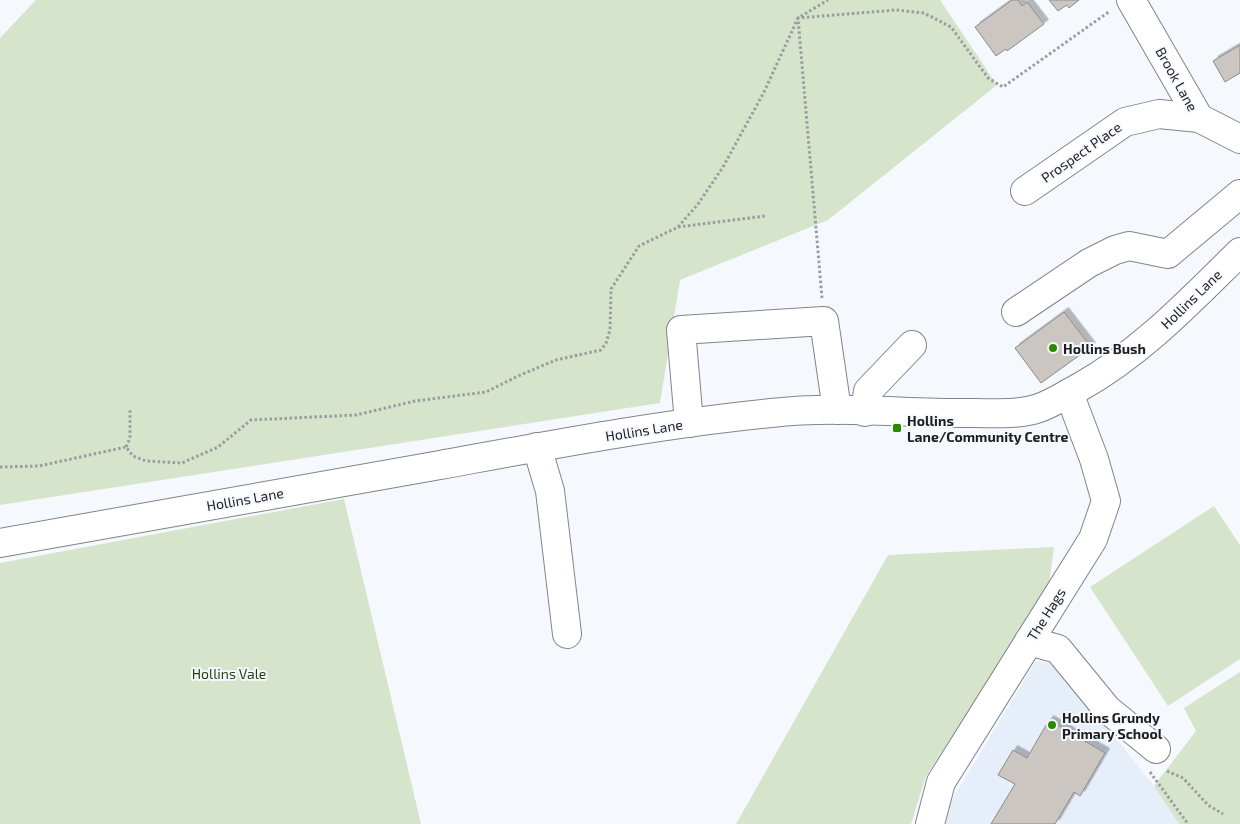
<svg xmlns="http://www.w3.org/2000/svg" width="1240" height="824" viewBox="0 0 1240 824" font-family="'Exo 2',sans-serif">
<defs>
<filter id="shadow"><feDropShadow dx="4.5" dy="-4.5" stdDeviation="0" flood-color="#0004"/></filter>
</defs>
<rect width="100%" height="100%" fill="#f5f9fe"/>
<polygon fill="#e5eef9" points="1036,661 1058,665 1154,786 1179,824 943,824 949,805"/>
<g fill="#d5e4cb">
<polygon points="36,0 940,0 997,85 828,220 680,280 660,403 0,505 0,38"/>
<polygon points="344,499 421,824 0,824 0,563"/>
<polygon points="1214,506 1240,545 1240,659 1168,706 1090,587"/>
<polygon points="1054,547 1048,591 926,776 911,824 736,824 888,555"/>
<polygon points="1240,672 1240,824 1179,824 1154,786 1196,731 1184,708"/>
</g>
<g fill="#cbc6c2" stroke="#8e8a86" filter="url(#shadow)">
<polygon points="1012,0 1018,0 1022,6 1027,2 1044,24 1007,51 1006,49 996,56 975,27"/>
<polygon points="1049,0 1079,0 1069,8 1067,5 1058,11"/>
<polygon points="1240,45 1240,73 1225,82 1213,61"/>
<polygon points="1064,312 1091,347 1041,383 1015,348"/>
<polygon points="1049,720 1105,753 1080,796 1074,792 1055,824 991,824 1015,784 998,775 1013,750 1027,758"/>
</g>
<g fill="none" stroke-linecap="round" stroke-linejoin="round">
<defs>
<g id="minor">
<polyline points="1131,0 1199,118 1240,139"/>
<polyline points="1025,191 1125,122 1159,114 1199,118"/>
<polyline points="1016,312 1089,263 1115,250 1129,246 1168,254 1240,194"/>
<polyline points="865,412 868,391 912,345"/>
<polyline points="689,423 681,330 824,321 837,410"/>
<polyline points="537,447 550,491 567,634"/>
<path d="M0 543C147 517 293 491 440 465 550 445 660 424 771 413 837 405 907 414 974 413 996 413 1019 415 1039 408 1053 403 1067 394 1080 387 1142 352 1190 301 1240 252"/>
<polyline points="1029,641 1058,649 1107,709 1156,749"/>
<polyline points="930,824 941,782 1093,539 1106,501 1094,459 1069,393"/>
</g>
</defs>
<use href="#minor" stroke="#818488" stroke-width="30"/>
<g stroke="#9a9da0" stroke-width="3" stroke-dasharray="2.5 2.5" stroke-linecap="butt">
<polyline points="678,227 765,216"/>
<polyline points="822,298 798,18 896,10 924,13 951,27 988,78 1003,87 1110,11"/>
<polyline points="126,447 130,438 130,409"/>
<polyline points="0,467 39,466 126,447 133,456 146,461 182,463 218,447 251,420 356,415 415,401 486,392 518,376 556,360 601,350 606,343 610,330 611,289 639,246 678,227 698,204 723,167 764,92 798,18 828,0"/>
<polyline points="1167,771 1183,778 1208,805 1223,814"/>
<polyline points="1150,772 1188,824"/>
</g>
<use href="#minor" stroke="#fff" stroke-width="28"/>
</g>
<g fill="#2a8b00" stroke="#f5f9fe" stroke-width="2">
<circle cx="1053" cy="348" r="5"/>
<rect x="892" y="423" width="10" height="10" rx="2.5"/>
<circle cx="1052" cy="725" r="5"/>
</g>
<g text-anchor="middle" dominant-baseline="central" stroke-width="4" stroke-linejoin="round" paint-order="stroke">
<g font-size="14" fill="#1d1e20" stroke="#f5f9fe">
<text transform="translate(1177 79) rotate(61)">Brook Lane</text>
<text transform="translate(1081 152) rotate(-35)">Prospect Place</text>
<text transform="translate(1191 299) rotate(-44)">Hollins Lane</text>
<text transform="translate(644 430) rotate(-9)">Hollins Lane</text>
<text transform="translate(245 499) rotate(-10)">Hollins Lane</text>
<text transform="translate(1046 614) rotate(-58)">The Hags</text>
</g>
<g font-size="14" font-weight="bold" fill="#1d1e20" stroke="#f5f9fe" text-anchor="start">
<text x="1063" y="348">Hollins Bush</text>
<text x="907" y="420">Hollins<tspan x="907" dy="16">Lane/Community Centre</tspan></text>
<text x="1062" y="717">Hollins Grundy<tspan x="1062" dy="16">Primary School</tspan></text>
</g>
<g font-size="14" fill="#294013" stroke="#f5f9fe">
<text x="229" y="673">Hollins Vale</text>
</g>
</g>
</svg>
